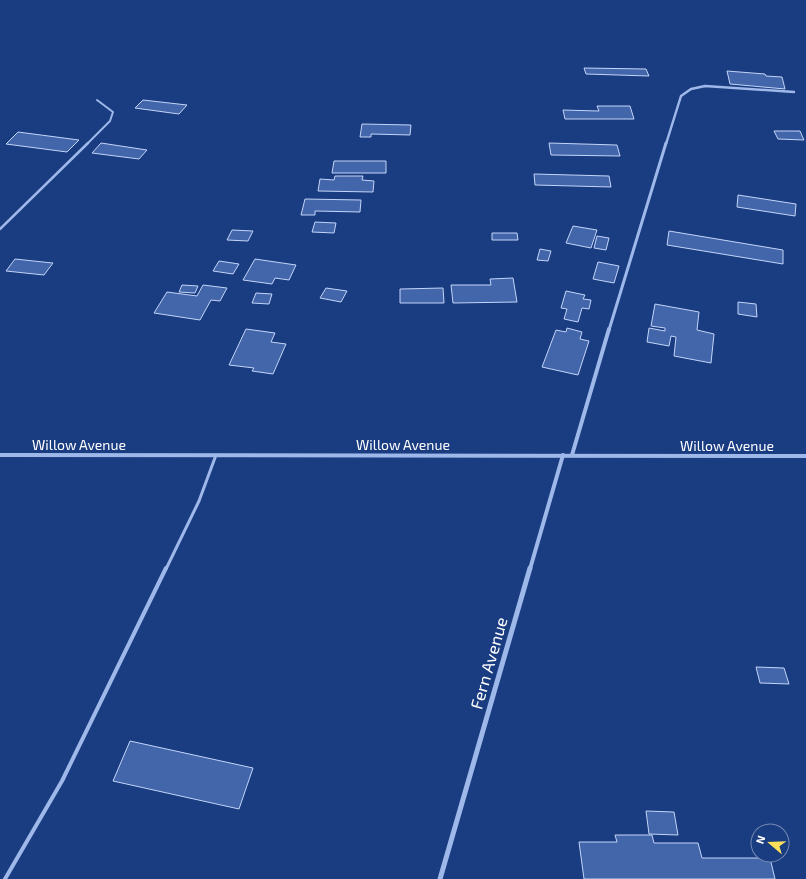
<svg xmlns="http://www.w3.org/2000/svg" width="806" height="879" viewBox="0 0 806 879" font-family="'Exo 2',sans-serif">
<rect width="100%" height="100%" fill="#1a3c81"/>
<g fill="#4366ab" stroke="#c3d5f8">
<polygon points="584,68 646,69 649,76 586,74"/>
<polygon points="727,71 765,74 766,76 782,77 785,89 730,84"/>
<polygon points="143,100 187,105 179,114 135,108"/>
<polygon points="597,106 630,106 634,119 565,119 563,110 599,111"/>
<polygon points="362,124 411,125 410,135 371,134 371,137 360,137"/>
<polygon points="774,131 800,131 804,140 778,139"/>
<polygon points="18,132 79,140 67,152 6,144"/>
<polygon points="101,143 147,150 139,159 92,153"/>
<polygon points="549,143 617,145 620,156 551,155"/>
<polygon points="334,161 386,161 386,173 332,173"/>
<polygon points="534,174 609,176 611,187 535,185"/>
<polygon points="335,176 363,176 362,180 374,181 373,192 318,191 320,179 334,180"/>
<polygon points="738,195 796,204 795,216 737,207"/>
<polygon points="305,199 361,200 360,212 315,211 315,215 301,215"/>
<polygon points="315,222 336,223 334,233 312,232"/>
<polygon points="573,226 597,230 591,248 566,243"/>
<polygon points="232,230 253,231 248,241 227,240"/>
<polygon points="669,231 783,250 783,264 667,245"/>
<polygon points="492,233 517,233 518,240 492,240"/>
<polygon points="597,236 609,238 606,250 594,248"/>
<polygon points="540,249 551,251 548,261 537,260"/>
<polygon points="15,259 43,262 53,263 44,275 6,271"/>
<polygon points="255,259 296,265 289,280 275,278 272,284 243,280"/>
<polygon points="219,261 239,264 233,274 213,271"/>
<polygon points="598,262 619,266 614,283 593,279"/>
<polygon points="513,278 517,302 453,303 451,285 491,285 490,279"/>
<polygon points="182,285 198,286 195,293 179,292"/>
<polygon points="203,285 227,288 220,301 211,300 200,320 154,313 167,292 197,296"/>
<polygon points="326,288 347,291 341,302 320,298"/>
<polygon points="443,288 444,303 400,303 400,289"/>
<polygon points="566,291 585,295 583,299 591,300 589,309 582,308 578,322 564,319 567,309 561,308"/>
<polygon points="256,293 272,294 269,304 252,303"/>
<polygon points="738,302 756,304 757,317 738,314"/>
<polygon points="655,304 699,312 697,330 714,334 711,363 674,356 676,337 671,336 669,346 647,342 649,328 665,331 665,328 651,326"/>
<polygon points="567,328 582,332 580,339 589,341 578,375 542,367 556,330 566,332"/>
<polygon points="246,329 275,333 271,342 286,344 273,374 252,371 254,368 229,365"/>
<polygon points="756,667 784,668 789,684 760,683"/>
<polygon points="130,741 253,768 239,809 113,781"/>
<polygon points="646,811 674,812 678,835 649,834"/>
<polygon points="615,835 652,835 654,843 698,843 702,858 770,858 775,879 584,879 579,842 617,842"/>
</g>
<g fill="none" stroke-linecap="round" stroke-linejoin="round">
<polyline stroke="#9eb8ea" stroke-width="2" points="87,144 110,121 113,112 97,100"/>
<polyline stroke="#9eb8ea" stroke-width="2.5" points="0,229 88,143"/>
<polyline stroke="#9eb8ea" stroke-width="3" points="166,569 199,501 216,455"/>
<polyline stroke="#9eb8ea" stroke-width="4" points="5,879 62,781 166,568"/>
<polyline stroke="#9eb8ea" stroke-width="2.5" points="666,144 681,96 691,89 705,86 794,92"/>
<polyline stroke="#9eb8ea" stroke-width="3" points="609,330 666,143"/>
<g stroke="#9eb8ea" stroke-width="4">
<polyline points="0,455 806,456"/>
<polyline points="572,455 609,329"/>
<polyline points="530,569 563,455"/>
</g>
<polyline stroke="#9eb8ea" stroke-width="5" points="440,879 530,568"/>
</g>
<g text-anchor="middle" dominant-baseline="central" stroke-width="3.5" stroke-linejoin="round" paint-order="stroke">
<g font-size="14" fill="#fff" stroke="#1a3c81">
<text x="79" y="444">Willow Avenue</text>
<text x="403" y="444">Willow Avenue</text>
<text x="727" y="445">Willow Avenue</text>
</g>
<g font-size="17" fill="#fff" stroke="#1a3c81">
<text transform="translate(488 663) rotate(-74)">Fern Avenue</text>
</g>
</g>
<g transform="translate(770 843) rotate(289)"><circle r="19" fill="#1a3c81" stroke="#768ab3"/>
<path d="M0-3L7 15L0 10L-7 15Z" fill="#fddf5a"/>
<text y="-6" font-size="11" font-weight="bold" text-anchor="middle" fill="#ffffff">N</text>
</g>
</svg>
